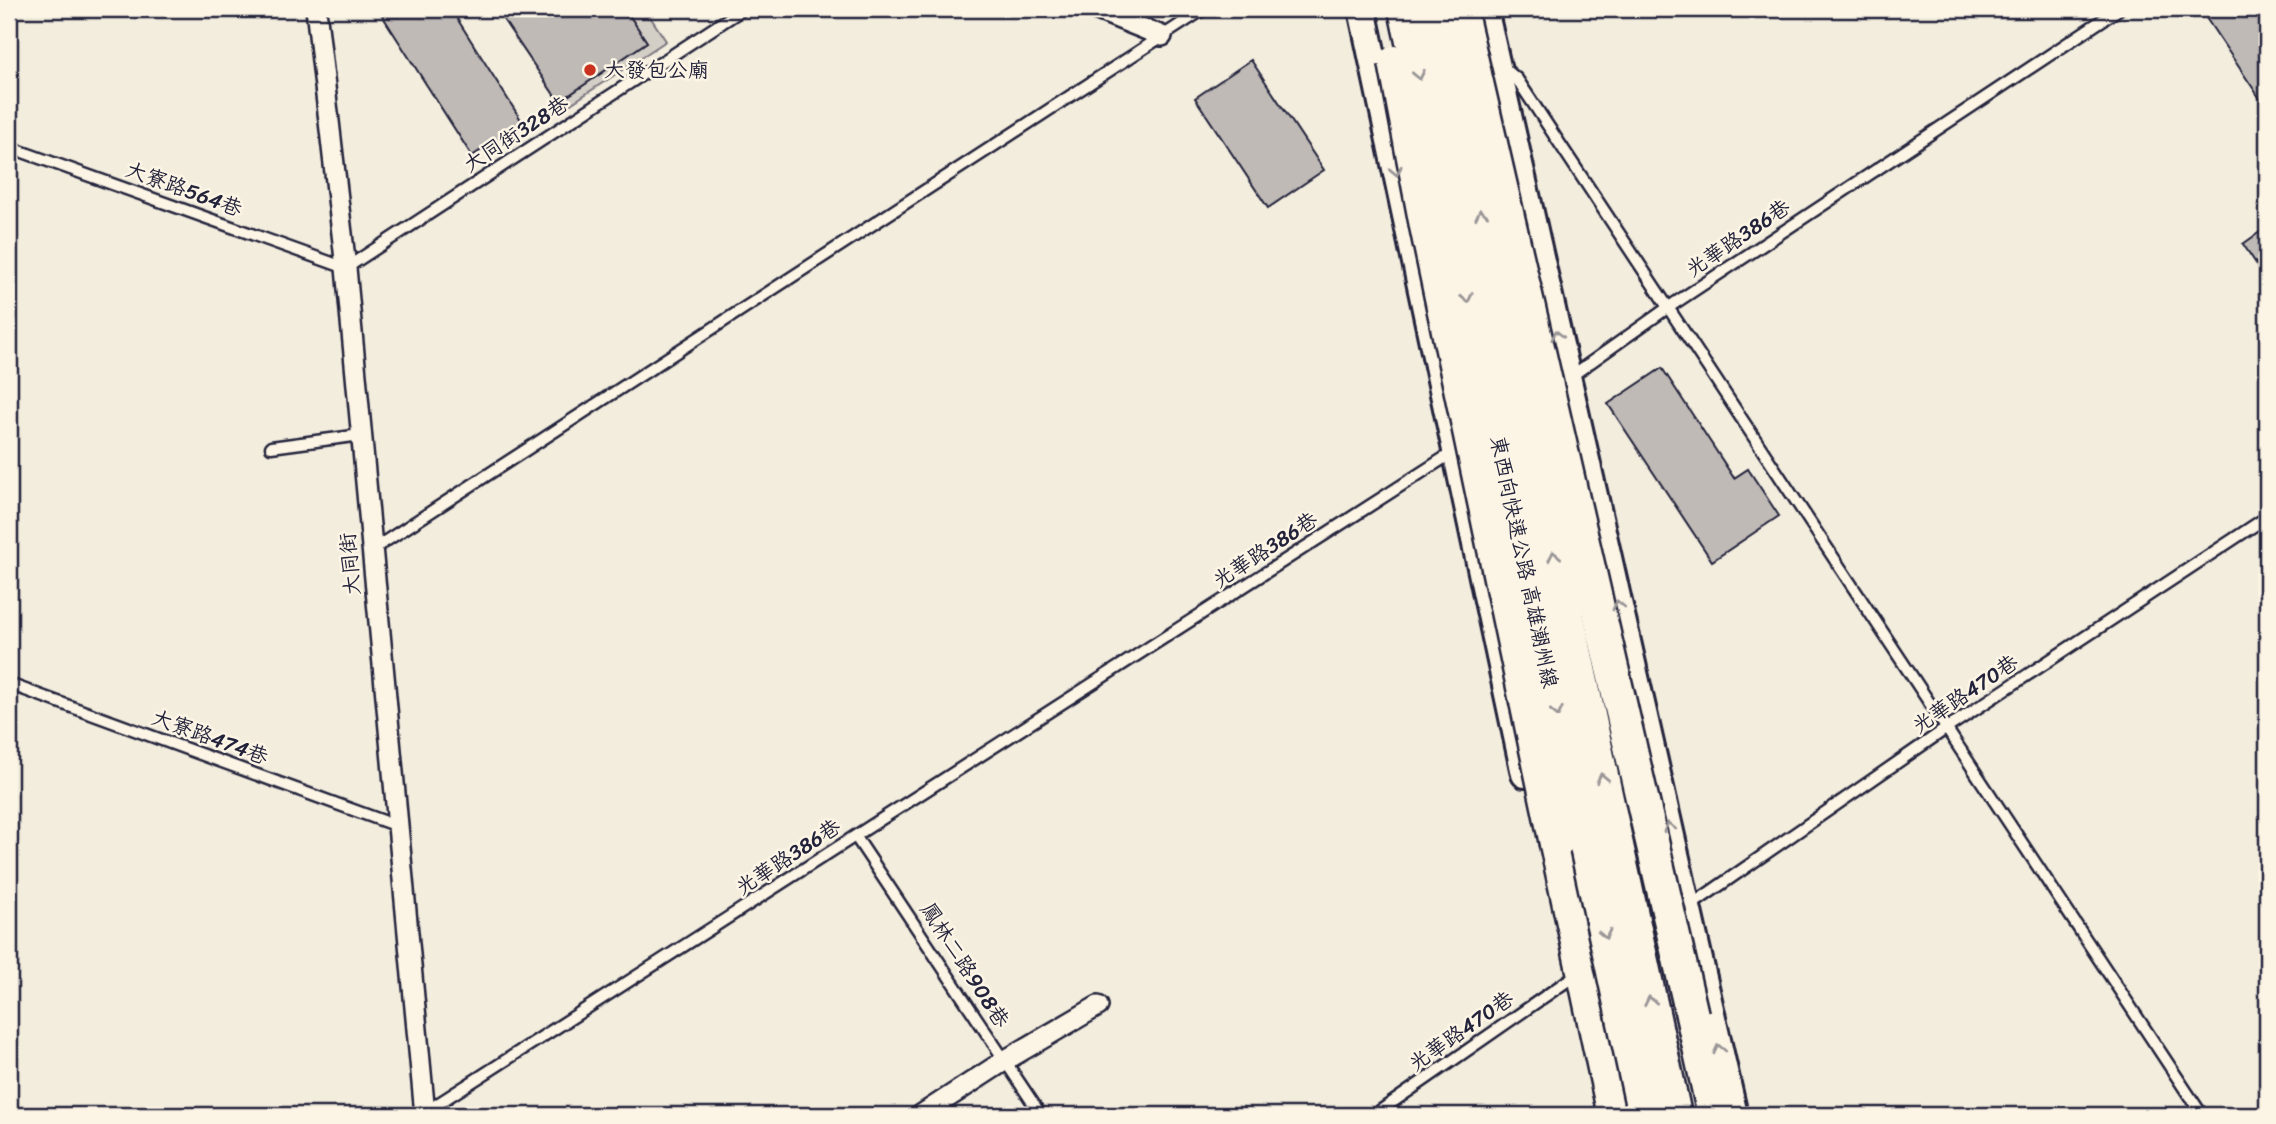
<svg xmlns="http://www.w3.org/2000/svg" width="2276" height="1124" viewBox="0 0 2276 1124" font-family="Sriracha,'LXGW WenKai TC',sans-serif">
<rect width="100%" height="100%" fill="#f3edde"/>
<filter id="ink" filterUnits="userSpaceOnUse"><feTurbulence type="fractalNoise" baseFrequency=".0143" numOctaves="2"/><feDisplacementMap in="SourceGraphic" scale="14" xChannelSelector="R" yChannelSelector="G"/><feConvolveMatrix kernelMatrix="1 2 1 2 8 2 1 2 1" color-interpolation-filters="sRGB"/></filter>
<g filter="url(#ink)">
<polygon fill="#d4cfc6" stroke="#7b7880" stroke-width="2" points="625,9 645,9 666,41 563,109 559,102 647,42"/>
<g fill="#bfbab6" stroke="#22223b" stroke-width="2">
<polygon points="378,9 451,9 523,123 472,156"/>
<polygon points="496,9 625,9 647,42 559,102"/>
<polygon points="2200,9 2267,9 2267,109"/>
<polygon points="1251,60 1324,170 1268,208 1195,98"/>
<polygon points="2267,227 2267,280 2243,244"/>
<polygon points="1662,368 1734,478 1748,469 1779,516 1712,561 1608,404"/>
</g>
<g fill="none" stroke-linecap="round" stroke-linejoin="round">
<defs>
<g id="service">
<polyline points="1504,68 1517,79 2202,1115"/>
<polyline points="9,147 346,268 743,9"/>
<polyline points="1570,377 1666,309 2119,9"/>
<polyline points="271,447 361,435"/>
<polyline points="372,550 1204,9"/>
<polyline points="9,684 397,826"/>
<polyline points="856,837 1041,1115"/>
<polyline points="1690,906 1947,728 2267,517"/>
<polyline points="425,1112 1455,451"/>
<polyline points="1374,1115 1570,979"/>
</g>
<g id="minor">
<polyline points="316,9 346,268 425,1115"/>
<polyline points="1095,9 1162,36"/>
<polyline points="921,1115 1004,1061 1098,1006"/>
</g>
<g id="secondary">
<polyline points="1362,9 1525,774"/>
<polyline points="1484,9 1734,1115"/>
</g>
<g id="trunk">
<polyline points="1556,844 1614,1115"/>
<polyline points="1692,1015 1714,1115"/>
</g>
</defs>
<use href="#service" stroke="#22223b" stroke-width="15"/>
<use href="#minor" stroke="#22223b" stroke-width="24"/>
<use href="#secondary" stroke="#22223b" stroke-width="32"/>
<use href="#trunk" stroke="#22223b" stroke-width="37"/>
<use href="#service" stroke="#fcf5e5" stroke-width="10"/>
<use href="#minor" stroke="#fcf5e5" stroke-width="19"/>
<use href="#secondary" stroke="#fcf5e5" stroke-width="26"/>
<use href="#trunk" stroke="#fcf5e5" stroke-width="32"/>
<defs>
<g id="trunk-bridge">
<polyline points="1405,9 1644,1115"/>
<polyline points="1437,9 1675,1115"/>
<polyline points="1460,9 1692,1015"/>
<polyline points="1395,62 1426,226 1556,844"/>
</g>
</defs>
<use href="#trunk-bridge" stroke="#22223b" stroke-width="37" stroke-linecap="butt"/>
<use href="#trunk-bridge" stroke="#fcf5e5" stroke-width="32"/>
</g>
<defs><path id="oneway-chevron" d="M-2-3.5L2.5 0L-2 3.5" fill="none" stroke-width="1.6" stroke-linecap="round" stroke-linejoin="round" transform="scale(1.75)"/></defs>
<g stroke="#9a9698">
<use href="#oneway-chevron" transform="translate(1419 75) rotate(78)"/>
<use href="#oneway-chevron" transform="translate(1396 171) rotate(78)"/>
<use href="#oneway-chevron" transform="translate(1481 214) rotate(-102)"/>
<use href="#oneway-chevron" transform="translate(1467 298) rotate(78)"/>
<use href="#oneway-chevron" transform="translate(1557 335) rotate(-103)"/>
<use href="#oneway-chevron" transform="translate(1554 556) rotate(-102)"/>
<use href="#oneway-chevron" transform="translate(1618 605) rotate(-103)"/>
<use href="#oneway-chevron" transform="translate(1557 712) rotate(78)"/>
<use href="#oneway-chevron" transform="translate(1602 778) rotate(-102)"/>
<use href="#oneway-chevron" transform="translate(1669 827) rotate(-103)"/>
<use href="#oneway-chevron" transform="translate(1605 934) rotate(78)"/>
<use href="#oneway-chevron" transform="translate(1650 1001) rotate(-102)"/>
<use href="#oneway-chevron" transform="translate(1719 1049) rotate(-103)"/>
</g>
</g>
<circle fill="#c8321e" stroke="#fcf5e5" stroke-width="2.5" cx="590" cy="70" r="7"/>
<g text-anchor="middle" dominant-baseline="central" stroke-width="5" stroke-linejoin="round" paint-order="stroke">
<g font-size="21" fill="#22223b" stroke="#fcf5e5" text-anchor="start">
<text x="604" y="70">大發包公廟</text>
</g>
<g font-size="21" fill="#22223b" stroke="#fcf5e5">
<text transform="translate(516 134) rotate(-33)">大同街328巷</text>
<text transform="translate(184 189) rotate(20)">大寮路564巷</text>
<text transform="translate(1738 238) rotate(-34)">光華路386巷</text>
<text transform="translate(1265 550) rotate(-33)">光華路386巷</text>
<text transform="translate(1524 562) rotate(78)">東西向快速公路 高雄潮州線</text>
<text transform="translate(350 564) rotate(-95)">大同街</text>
<text transform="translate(1965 694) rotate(-34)">光華路470巷</text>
<text transform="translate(210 737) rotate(20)">大寮路474巷</text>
<text transform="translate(788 857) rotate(-33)">光華路386巷</text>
<text transform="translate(965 965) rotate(57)">鳳林二路908巷</text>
<text transform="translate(1461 1031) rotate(-35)">光華路470巷</text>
</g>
</g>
<rect width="2276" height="1124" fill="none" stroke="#fcf5e5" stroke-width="35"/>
<rect x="18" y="18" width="2241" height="1089" fill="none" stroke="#22223b" stroke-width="2.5" filter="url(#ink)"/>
</svg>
